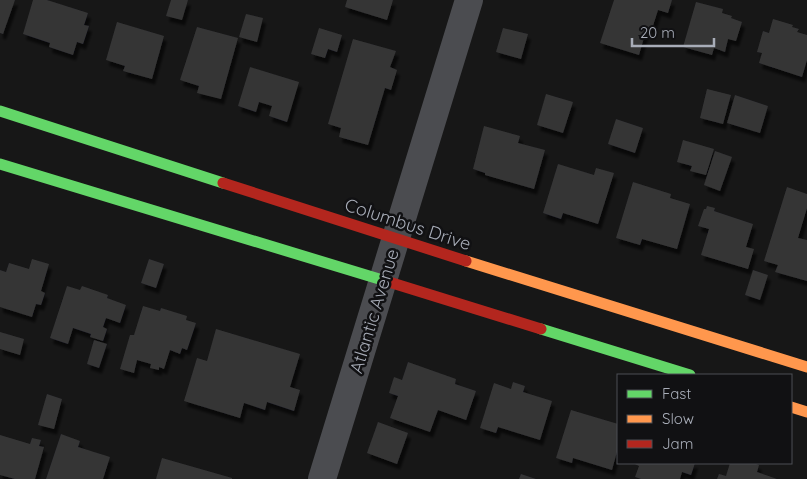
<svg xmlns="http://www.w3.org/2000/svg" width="807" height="479" viewBox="0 0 807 479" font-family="Quicksand,sans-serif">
<defs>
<filter id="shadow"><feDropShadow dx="3" dy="5.5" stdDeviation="1" flood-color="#0009"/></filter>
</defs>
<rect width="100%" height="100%" fill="#171717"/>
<g fill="#353536" filter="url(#shadow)">
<polygon points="0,0 15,0 3,34 0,33"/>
<polygon points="33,0 47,0 88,13 84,25 89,26 83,44 77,42 73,55 49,47 50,43 23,34"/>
<polygon points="171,0 188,0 182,20 166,16"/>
<polygon points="347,0 393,0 387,20 345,7"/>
<polygon points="614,0 672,0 668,13 658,10 652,29 647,27 639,55 600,43"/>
<polygon points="696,2 723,9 722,13 732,16 731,18 742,22 736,41 728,39 725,52 714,48 712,55 683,47"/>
<polygon points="246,14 263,18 257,42 239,37"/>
<polygon points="773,19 793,25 792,27 799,29 797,32 807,35 807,60 802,77 759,63 762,53 757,52 763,31 769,33"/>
<polygon points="117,22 164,36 152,79 123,71 125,66 106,60"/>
<polygon points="197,27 238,38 221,99 197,93 199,86 180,80"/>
<polygon points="319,28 342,35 337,52 328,49 325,58 311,54"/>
<polygon points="503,28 528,34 521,59 496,52"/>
<polygon points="353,39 396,51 390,67 397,70 391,90 385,88 368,145 339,137 341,128 328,124"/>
<polygon points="250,67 299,82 287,122 269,116 272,106 259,102 256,112 238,106"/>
<polygon points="707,89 731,95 723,124 700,118"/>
<polygon points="546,94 573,102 563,133 537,125"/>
<polygon points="735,95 768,106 760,133 727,123"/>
<polygon points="616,119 643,128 635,153 608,144"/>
<polygon points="484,126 520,136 518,143 545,150 534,189 485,175 485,173 473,169"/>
<polygon points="683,140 714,149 706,175 690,171 692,166 677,162"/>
<polygon points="715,151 732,157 720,191 704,185"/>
<polygon points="558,164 594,175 596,168 614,173 598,224 563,213 561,219 543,213"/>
<polygon points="633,182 671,194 670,198 690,204 677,249 642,239 640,245 616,238"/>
<polygon points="787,187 807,194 807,208 798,238 807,240 807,281 775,272 778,265 764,261"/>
<polygon points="707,206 715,208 714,211 753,224 746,247 754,249 748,269 701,255 709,229 698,226 704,209 706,209"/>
<polygon points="32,259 49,264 41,291 45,293 41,305 36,304 32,317 0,307 0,270 6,272 9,263 29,269"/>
<polygon points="149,259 164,264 156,288 141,283"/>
<polygon points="753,270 768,275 760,300 745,295"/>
<polygon points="67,286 80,290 82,286 108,295 107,298 126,305 120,323 106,318 103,327 107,329 103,341 90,337 91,334 73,328 68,344 50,338"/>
<polygon points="143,306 160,311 161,308 187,316 186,320 196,323 187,350 182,348 180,354 170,350 164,369 159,367 159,370 150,368 151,364 137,360 134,373 120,369 130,335 134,335"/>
<polygon points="216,329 300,354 290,387 300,390 294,411 267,402 265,410 244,403 240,418 184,401 197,358 207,361"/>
<polygon points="0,332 24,339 20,355 0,349"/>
<polygon points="94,340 107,344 99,368 87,364"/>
<polygon points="408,362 456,379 455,384 476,391 466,420 438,410 430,432 390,418 398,396 389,393 394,377 402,380"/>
<polygon points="513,382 525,386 523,392 552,401 540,440 498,427 496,433 480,428 494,383 511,389"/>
<polygon points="47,394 62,399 54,429 38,425"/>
<polygon points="571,410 618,424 618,448 612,470 573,458 572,463 556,458"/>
<polygon points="378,422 408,433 397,464 367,453"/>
<polygon points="61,434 80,441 78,447 110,457 103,479 46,479"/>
<polygon points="0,435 30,444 32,438 41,440 39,446 44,447 35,479 15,479 0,475"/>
<polygon points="162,458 232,478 232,479 156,479"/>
<polygon points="635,463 695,463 691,475 682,472 680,479 641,479 635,477 639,466 635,464"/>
<polygon points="730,463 752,464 753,463 759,465 757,472 777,479 717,479 719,474 726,476"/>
<polygon points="521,474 536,479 519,479"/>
</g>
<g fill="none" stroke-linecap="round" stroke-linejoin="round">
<polyline stroke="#4b4c50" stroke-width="28" points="322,479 469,0"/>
<g stroke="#63d668" stroke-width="11">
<polyline points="0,111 223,183"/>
<polyline points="0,164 389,282"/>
<polyline points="541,329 690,375"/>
</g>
<g stroke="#ff974d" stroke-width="11">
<polyline points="466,261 807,367"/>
<polyline points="791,407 807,412"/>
</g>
<g stroke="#b3261e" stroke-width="11">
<polyline points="223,183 466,261"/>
<polyline points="389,282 541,329"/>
</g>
</g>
<g text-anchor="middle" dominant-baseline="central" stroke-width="5" stroke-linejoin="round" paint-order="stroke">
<g font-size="18" fill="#a8adb8" stroke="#111113">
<text transform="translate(408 224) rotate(18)">Columbus Drive</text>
<text transform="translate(374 311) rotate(-73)">Atlantic Avenue</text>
</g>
</g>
<rect x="617" y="374" width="175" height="90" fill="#111113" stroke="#4d4f55"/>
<rect x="627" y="390" width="25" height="8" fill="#63d668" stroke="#4d4f55"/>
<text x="662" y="399" font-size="15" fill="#a8adb8">Fast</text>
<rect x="627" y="415" width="25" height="8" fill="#ff974d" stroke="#4d4f55"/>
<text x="662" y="424" font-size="15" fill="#a8adb8">Slow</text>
<rect x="627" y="440" width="25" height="8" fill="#b3261e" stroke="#4d4f55"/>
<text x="662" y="449" font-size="15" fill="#a8adb8">Jam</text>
<path d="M632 38v8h82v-8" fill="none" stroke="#a8adb8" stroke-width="2.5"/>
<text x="640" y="38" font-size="15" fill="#a8adb8" stroke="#111113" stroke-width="4" paint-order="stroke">20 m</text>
</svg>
